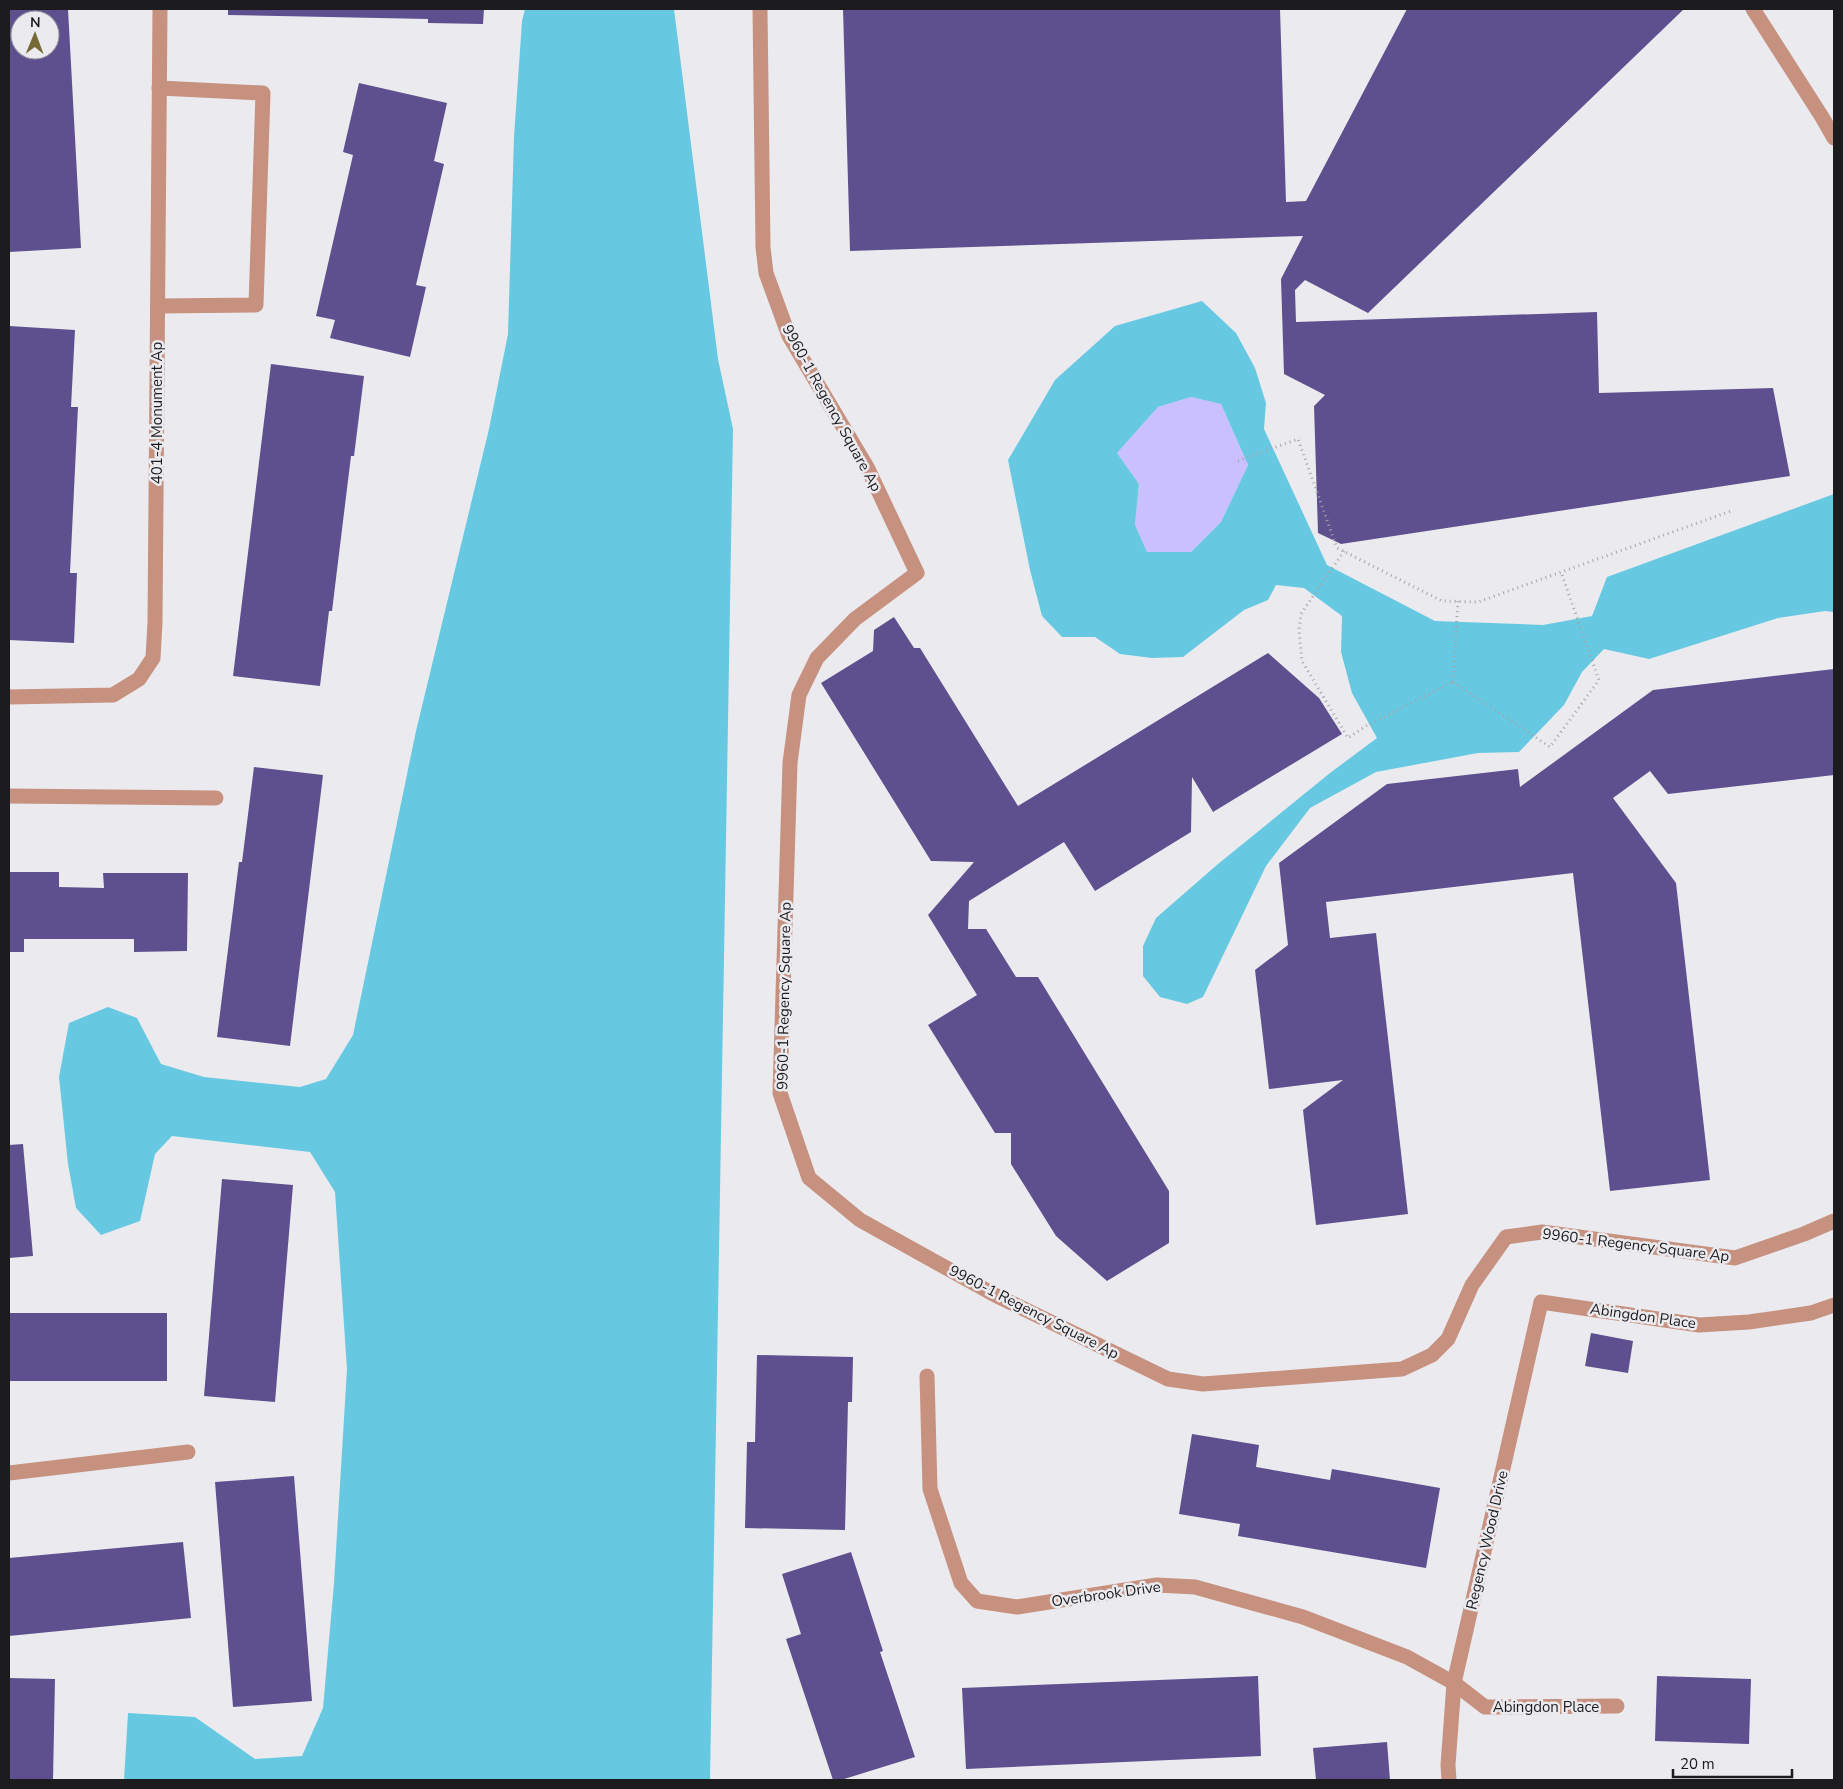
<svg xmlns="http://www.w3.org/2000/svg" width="1843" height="1789" viewBox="0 0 1843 1789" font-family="'Nunito Sans',sans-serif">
<rect width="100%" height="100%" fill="#ebebef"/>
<polygon fill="#cabfff" points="1191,397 1221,404 1248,465 1221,522 1191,552 1147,552 1135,525 1139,484 1117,453 1158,407"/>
<g fill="#67c8e2" fill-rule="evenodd">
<polygon points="525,9 674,9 718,359 733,429 710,1780 124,1780 128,1713 195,1717 255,1759 302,1756 323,1708 334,1583 347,1369 335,1192 310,1152 172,1136 155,1154 140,1221 101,1235 76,1208 68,1164 59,1077 69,1023 108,1007 137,1018 161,1064 204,1077 300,1087 326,1079 353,1035 416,731 489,429 508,334 514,137 522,21"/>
<path d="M1202 301 1236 333 1255 368 1266 403 1264 429 1327 565 1435 621 1543 625 1592 616 1607 577 1834 494V612L1825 611 1778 618 1649 659 1604 649 1582 672 1564 705 1519 752 1478 753 1376 772 1310 808 1266 866 1203 997 1187 1004 1160 997 1143 976V946L1156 918 1218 864 1330 773 1377 738 1352 693 1341 652 1342 616 1304 588 1276 585 1268 600 1244 610 1183 657 1152 658 1120 654 1095 637H1062L1042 616 1030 570 1008 460 1055 380 1115 326ZM1191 397 1221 404 1248 465 1221 522 1191 552H1147L1135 525 1139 484 1117 453 1158 407Z"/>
</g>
<g fill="#5e508e" fill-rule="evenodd">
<path d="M9 9H68L81 248 9 252ZM20 20H50V50H20Z"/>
<polygon points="228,9 484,9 483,24 428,23 428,19 228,15"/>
<polygon points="843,9 1280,9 1286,202 1306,201 1407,9 1684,9 1368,313 1305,280 1295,290 1296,322 1597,312 1599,393 1773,388 1790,476 1341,544 1318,533 1314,406 1325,395 1284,374 1281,279 1303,236 850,251"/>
<polygon points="359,83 447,103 434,161 444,164 416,285 426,287 410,357 330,338 335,320 316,316 353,155 343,152"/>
<polygon points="9,326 75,330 71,407 78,407 70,573 77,573 74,643 9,640"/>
<polygon points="271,364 364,376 354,456 351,456 332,611 329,611 320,686 233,676"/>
<polygon points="894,617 914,648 920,648 1018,806 1268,653 1319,698 1342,734 1213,812 1192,777 1191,832 1095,891 1064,842 969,901 968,929 986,929 1016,977 1038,977 1169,1191 1169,1243 1107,1281 1056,1236 1011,1164 1011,1133 995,1133 928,1025 977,995 928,915 974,862 931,861 821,683 873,651 874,630"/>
<polygon points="1834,669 1834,775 1668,794 1650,771 1613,798 1676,883 1710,1180 1610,1191 1573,873 1326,902 1330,938 1376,933 1408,1214 1316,1225 1303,1110 1343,1080 1269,1089 1255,970 1288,945 1279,863 1387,784 1518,769 1520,787 1653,690"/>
<polygon points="254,767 323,775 290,1046 217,1037 239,862 242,862"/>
<polygon points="9,872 59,872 59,887 104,888 103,873 188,873 187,951 134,952 134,939 24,939 24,952 9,952"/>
<polygon points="23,1144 33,1256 9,1258 9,1145"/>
<polygon points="222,1179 293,1185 275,1402 204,1396"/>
<rect x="9" y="1313" width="158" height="68"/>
<polygon points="1591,1333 1633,1341 1628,1373 1585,1366"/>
<polygon points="757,1355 853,1357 852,1402 848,1402 845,1530 745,1528 747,1442 755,1442"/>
<polygon points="1192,1434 1259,1445 1256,1467 1330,1480 1332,1469 1440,1488 1426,1568 1238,1536 1240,1524 1179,1514"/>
<polygon points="294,1476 312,1701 233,1707 215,1482"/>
<polygon points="183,1542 191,1618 9,1636 9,1558"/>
<polygon points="851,1552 883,1651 880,1652 915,1757 841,1780 833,1780 786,1639 801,1634 782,1574"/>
<polygon points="1258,1676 1261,1756 966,1769 962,1688"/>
<polygon points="1657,1676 1751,1679 1749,1744 1655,1741"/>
<polygon points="9,1678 55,1679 53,1780 9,1780"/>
<polygon points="1387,1742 1390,1780 1316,1780 1313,1748"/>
</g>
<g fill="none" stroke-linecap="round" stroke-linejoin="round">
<g stroke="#a5a4a8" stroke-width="3" stroke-dasharray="1 4" stroke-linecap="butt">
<polyline points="1238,461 1298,439 1337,548 1442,601 1478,602 1731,511"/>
<polyline points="1344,551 1301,614 1299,630 1302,661 1348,738 1366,726 1453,682"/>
<polyline points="1453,682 1550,747 1599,680 1561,572"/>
<polyline points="1453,682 1458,601"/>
</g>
<g stroke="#c79180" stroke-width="15">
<polyline points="760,9 763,247 766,273 789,336 867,467 917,573 855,619 817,658 799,695 790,763 780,1093 809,1178 860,1220 995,1295 1168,1379 1203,1384 1402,1369 1432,1355 1448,1339 1472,1285 1506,1237 1542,1232 1735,1258 1804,1234 1834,1221"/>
<polyline points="1753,9 1822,117 1834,138"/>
<polyline points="158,306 256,305 263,93 159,88"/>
<polyline points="9,697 113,695 139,679 153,658 155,622 160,9"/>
<polyline points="9,796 216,798"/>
<polyline points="927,1376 930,1489 961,1583 977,1601 1017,1607 1157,1585 1195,1587 1303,1617 1407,1657 1454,1683 1485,1707 1617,1706"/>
<polyline points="9,1473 188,1452"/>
<polyline points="1449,1780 1448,1765 1454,1683 1541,1302 1699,1325 1749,1322 1811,1313 1834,1305"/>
</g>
</g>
<g text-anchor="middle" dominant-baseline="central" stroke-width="5" stroke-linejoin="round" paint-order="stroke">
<g font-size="15" fill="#1c1b1d" stroke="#ebebef">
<text transform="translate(832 408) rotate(61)">9960-1 Regency Square Ap</text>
<text transform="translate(157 413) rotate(-90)">401-4 Monument Ap</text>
<text transform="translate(784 996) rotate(-89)">9960-1 Regency Square Ap</text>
<text transform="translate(1636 1245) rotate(7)">9960-1 Regency Square Ap</text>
<text transform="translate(1034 1312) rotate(27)">9960-1 Regency Square Ap</text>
<text transform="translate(1643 1316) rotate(8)">Abingdon Place</text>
<text transform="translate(1487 1540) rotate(-77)">Regency Wood Drive</text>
<text transform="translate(1106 1594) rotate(-8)">Overbrook Drive</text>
<text x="1546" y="1707">Abingdon Place</text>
</g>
</g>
<rect width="1843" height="1789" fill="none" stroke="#1c1b1d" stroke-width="20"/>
<g transform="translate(35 35) rotate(1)"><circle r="24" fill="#ebebef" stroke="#98989b"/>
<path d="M0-4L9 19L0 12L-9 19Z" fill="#766936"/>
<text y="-8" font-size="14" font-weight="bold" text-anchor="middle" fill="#1c1b1d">N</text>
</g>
<path d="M1673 1769v8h119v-8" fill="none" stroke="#1c1b1d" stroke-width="2.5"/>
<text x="1680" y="1769" font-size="15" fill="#1c1b1d" stroke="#ebebef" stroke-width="4" paint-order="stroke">20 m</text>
</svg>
